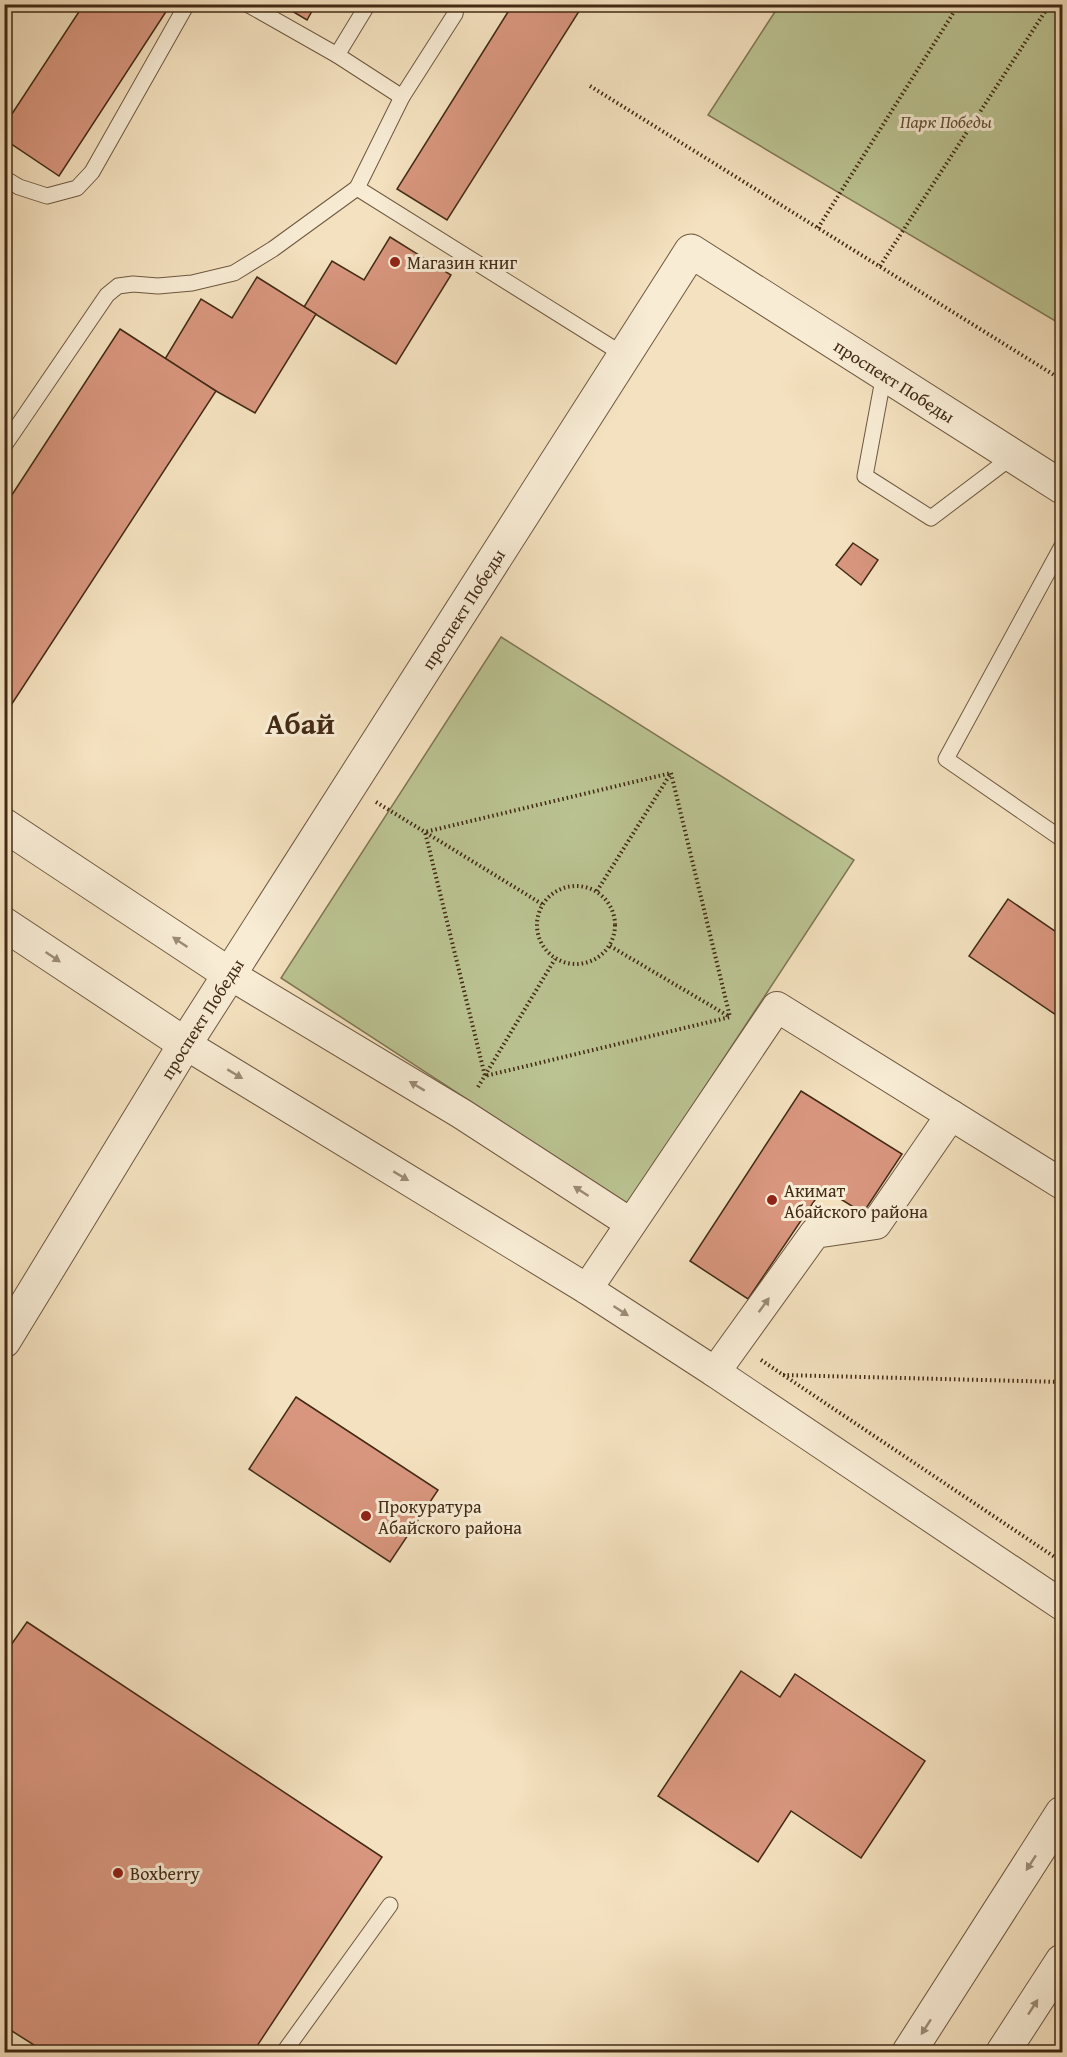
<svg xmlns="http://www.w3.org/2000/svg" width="1067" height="2057" viewBox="0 0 1067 2057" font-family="'Gentium Book Plus',serif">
<rect width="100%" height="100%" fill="#f4e1bf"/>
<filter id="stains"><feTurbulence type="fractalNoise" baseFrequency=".00333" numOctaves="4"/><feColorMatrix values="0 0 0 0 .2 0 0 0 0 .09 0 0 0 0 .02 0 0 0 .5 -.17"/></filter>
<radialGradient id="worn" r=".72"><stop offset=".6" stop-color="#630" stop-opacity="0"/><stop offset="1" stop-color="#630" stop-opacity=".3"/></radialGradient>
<g fill="#bbc392" stroke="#7e7654" stroke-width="1.5">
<polygon points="780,4 1062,5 1062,325 708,115"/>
<polygon points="501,637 854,860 628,1204 281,978"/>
</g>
<g fill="#d8967e" stroke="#422a15" stroke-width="1.5">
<polygon points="84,4 171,4 59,176 4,139 4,126"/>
<polygon points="280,4 316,4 307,20"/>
<polygon points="513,4 583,5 447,220 397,189"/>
<polygon points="390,237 451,275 396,364 304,307 332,261 364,280"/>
<polygon points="257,277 316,314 255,413 216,391 165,359 201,299 232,318"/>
<polygon points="120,329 216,391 4,716 4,507"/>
<polygon points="853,543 878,560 861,585 836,565"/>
<polygon points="1008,899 1062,936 1062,1019 969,956"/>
<polygon points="801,1091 902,1154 863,1213 823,1188 748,1299 690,1261"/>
<polygon points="296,1397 438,1490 390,1562 249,1469"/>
<polygon points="27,1622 382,1857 253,2052 45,2052 4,2026 4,1655"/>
<polygon points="741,1671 780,1697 795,1674 925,1761 861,1858 791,1811 758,1862 658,1796"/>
</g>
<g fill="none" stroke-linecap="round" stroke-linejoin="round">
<defs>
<g id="service">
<polyline points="247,4 337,55 368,4"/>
<polyline points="457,4 455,14 402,97 357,188 624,355"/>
<polyline points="337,55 402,97"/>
<polyline points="4,178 19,187 47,196 77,188 92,172 187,4"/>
<polyline points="884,374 865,476 931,518 1013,456"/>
<polyline points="4,446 107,295 118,286 133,284 158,286 192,283 234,273 273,249 357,188"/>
<polyline points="1062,546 946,759 1062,839"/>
<polyline points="4,2051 6,2052"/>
<polyline points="284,2052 390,1905"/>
</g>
<g id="minor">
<polyline points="229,974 462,1114 630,1223"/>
<polyline points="185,1044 587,1289 715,1372 815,1233 876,1224 951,1115"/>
<polyline points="587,1289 777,1007 1062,1184"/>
<polyline points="715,1372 1062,1605"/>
</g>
<g id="tertiary">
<polyline points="4,825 229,974"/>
<polyline points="4,924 185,1044"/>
<path id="s1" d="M4 1341 185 1044 691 251 1062 487"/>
<polyline points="909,2052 1062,1813"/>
<polyline points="1003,2052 1062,1961"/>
</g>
</defs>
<use href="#service" stroke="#6e5840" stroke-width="17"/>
<use href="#minor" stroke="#6e5840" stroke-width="32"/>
<use href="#tertiary" stroke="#6e5840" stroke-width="35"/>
<g stroke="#422a15" stroke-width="4" stroke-dasharray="1.5 3" stroke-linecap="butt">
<polyline points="590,86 1062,380"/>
<polyline points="818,228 959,4"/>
<polyline points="880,266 1050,4"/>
<polygon points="671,773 730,1017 485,1076 425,832"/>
<polyline points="376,802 542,904"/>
<circle cx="576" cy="925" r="39"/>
<polyline points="597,891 671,773"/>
<polyline points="610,946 730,1017"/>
<polyline points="478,1087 555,959"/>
<polyline points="761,1360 1062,1562"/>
<polyline points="783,1375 1062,1382"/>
</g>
<use href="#service" stroke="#f8ecd5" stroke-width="15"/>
<use href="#minor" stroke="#f8ecd5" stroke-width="30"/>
<use href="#tertiary" stroke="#f8ecd5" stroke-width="33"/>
</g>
<defs><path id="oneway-solid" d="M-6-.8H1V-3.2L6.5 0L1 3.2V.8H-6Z" transform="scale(1.5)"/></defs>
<g fill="#9d8b75">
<use href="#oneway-solid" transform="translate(180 942) rotate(-146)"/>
<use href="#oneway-solid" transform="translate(53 957) rotate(34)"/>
<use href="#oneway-solid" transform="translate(235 1074) rotate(31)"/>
<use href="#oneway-solid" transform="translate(417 1086) rotate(-149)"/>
<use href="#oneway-solid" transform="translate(401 1176) rotate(31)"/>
<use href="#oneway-solid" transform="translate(581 1191) rotate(-147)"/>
<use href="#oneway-solid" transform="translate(764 1305) rotate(-54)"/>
<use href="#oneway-solid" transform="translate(621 1311) rotate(33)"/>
<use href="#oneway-solid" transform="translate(1031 1863) rotate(123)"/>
<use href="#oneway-solid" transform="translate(1033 2007) rotate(-57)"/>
<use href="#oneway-solid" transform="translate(926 2027) rotate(123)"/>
</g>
<g fill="#8f2418" stroke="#f8ecd5" stroke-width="2">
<circle cx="395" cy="262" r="6"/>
<circle cx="772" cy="1200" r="6"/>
<circle cx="366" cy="1516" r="6"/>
<circle cx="118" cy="1873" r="6"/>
</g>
<g text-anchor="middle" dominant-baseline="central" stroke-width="6" stroke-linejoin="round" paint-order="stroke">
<g font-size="18" font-style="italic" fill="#605034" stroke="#f8ecd5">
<text x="946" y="121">Парк Победы</text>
</g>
<g font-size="18" fill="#422a15" stroke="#f8ecd5" text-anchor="start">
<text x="407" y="262">Магазин книг</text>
<text x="784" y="1190">Акимат<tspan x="784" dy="21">Абайского района</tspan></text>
<text x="378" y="1506">Прокуратура<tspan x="378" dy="21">Абайского района</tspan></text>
<text x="130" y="1873">Boxberry</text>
</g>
<g font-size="18" fill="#422a15" stroke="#f8ecd5">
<text stroke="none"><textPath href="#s1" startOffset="1530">проспект Победы</textPath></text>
<text stroke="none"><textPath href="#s1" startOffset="864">проспект Победы</textPath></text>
<text stroke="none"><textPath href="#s1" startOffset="378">проспект Победы</textPath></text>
</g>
<g font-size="30" font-weight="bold" fill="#422a15" stroke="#f8ecd5">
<text x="300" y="723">Абай</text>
</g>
</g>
<rect width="1067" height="2057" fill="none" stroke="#f4e1bf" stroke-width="24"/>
<rect x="6" y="6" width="1055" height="2045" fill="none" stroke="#422a15" stroke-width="3"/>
<rect x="12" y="12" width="1043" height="2033" fill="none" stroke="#422a15" stroke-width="1.5"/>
<rect width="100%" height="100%" filter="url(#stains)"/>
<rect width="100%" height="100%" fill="url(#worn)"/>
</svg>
